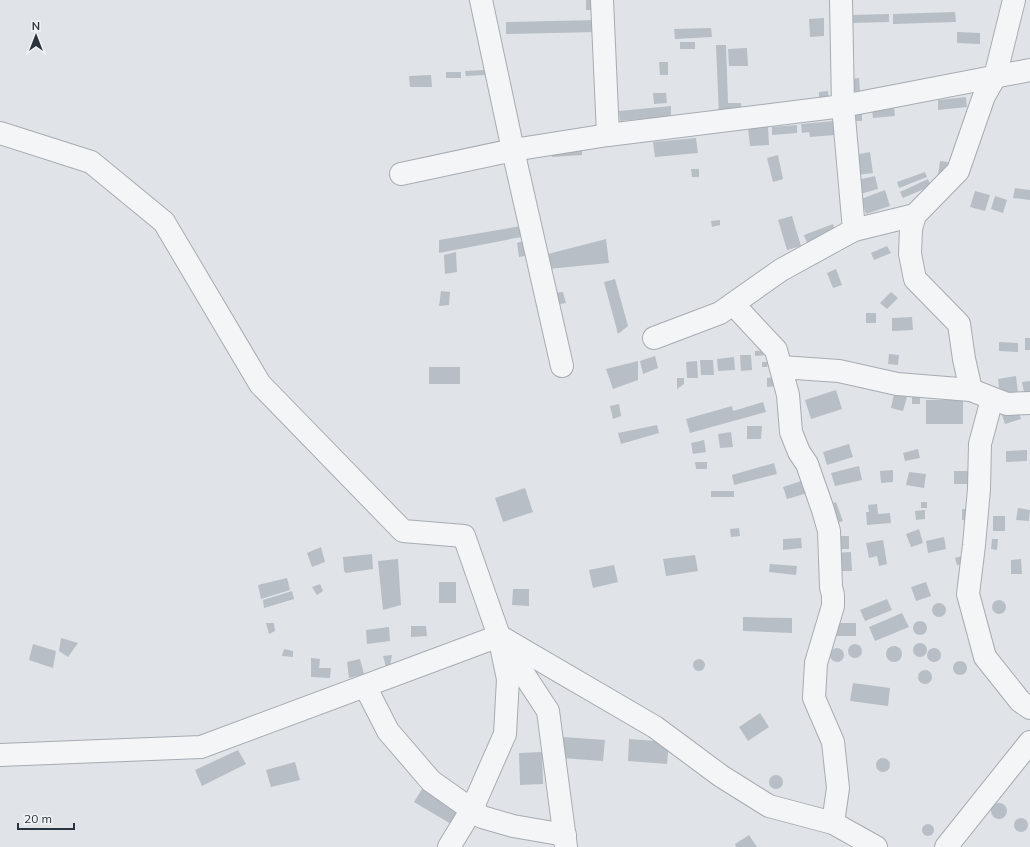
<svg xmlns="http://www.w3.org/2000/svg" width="1030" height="847" viewBox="0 0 1030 847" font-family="Mulish,sans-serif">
<rect width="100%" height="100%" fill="#e0e4e8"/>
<g fill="#b8bec5">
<rect x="586" y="0" width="9" height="10"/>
<polygon points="955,12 956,22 893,24 893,14"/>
<polygon points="889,14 889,22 852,23 852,15"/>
<polygon points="824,18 824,36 810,37 809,19"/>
<polygon points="598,20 598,32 506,34 506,22"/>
<polygon points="711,28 712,37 675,39 674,29"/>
<polygon points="957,32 980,33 980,44 957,43"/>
<rect x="680" y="42" width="15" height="7"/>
<polygon points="716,45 726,45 728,103 741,103 742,115 719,116"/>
<polygon points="747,48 748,66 729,66 728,49"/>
<polygon points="659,62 668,62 668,75 660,75"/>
<polygon points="485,70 485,75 466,76 465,71"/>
<rect x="446" y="72" width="15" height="6"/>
<polygon points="431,75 432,87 410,87 409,76"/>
<polygon points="859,78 860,91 852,91 850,79"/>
<polygon points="828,91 829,100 819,100 819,92"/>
<polygon points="653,93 666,93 667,103 654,104"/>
<polygon points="966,97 967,107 938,110 938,100"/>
<polygon points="671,106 671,116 620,121 619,111"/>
<polygon points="894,108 895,116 873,118 872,110"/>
<polygon points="850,112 862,112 862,121 851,121"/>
<polygon points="833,121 835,135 810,137 809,132 802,133 801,124"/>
<polygon points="797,125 797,133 772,135 772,127"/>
<polygon points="768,126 769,145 750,146 748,128"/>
<polygon points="696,138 698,153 655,157 653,142"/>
<polygon points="582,145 582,155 552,157 552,147"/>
<polygon points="870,152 873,173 857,175 854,155"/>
<polygon points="778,155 783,179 773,182 767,158"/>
<polygon points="940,161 948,162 945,176 938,175"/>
<polygon points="691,169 699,169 699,177 692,177"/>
<polygon points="925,172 927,177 899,188 897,182"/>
<polygon points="875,176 878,189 860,194 857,180"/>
<polygon points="928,179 931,186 903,198 900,192"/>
<polygon points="1015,188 1030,190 1030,200 1013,198"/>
<polygon points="885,190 890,206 866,214 861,199"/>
<polygon points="975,191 990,195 985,211 970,207"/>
<polygon points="995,196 1007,200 1003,213 991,209"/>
<polygon points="792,216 801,246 787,250 778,220"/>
<polygon points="720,220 720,225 712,227 711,221"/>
<polygon points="833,224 836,232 807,243 804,235"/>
<polygon points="521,226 526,236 439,253 439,240"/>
<polygon points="606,239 609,263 548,269 544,255"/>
<polygon points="527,240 530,255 519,257 517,243"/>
<polygon points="887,246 891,253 874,260 871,253"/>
<polygon points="456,252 457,272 445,274 444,255"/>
<polygon points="836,269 842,285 833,288 827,273"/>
<polygon points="615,279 628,326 618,334 604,282"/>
<polygon points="441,291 450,292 449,305 439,306"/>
<polygon points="563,292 566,303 554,305 552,293"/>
<polygon points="891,292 898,298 887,309 880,303"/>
<rect x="866" y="313" width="10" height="10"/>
<polygon points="912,317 913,330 892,331 892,318"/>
<rect x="1025" y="338" width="5" height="12"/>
<polygon points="999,342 1018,343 1018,352 999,351"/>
<polygon points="766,350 766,355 755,356 755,351"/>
<polygon points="889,354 899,355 898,365 888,364"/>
<polygon points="740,355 751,355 752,370 741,371"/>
<polygon points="655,356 658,368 643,374 640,361"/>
<polygon points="734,357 735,370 718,371 717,359"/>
<polygon points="700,360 713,360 714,375 701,375"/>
<polygon points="638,361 638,380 613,389 606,369"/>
<polygon points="697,361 698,378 687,378 686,362"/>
<polygon points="762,362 768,362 767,367 762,367"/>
<rect x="429" y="367" width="31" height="17"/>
<polygon points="1016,376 1018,393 1000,396 998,379"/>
<polygon points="776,377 777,386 767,387 767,378"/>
<polygon points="677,378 684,378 684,384 677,389"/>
<polygon points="1030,381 1030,391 1024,392 1022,382"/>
<polygon points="836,390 842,409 811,419 805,400"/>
<polygon points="894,394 907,397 903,411 891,408"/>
<rect x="912" y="396" width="8" height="8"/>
<rect x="926" y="400" width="37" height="24"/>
<polygon points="763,402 766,412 690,433 686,419 732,406 733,411"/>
<polygon points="619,404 621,416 613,419 610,406"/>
<polygon points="1018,410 1021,419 1005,424 1002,415"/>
<polygon points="657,425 659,433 621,444 618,433"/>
<polygon points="747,426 762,426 761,439 747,439"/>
<polygon points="731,432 733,447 720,448 718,434"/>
<polygon points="704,440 706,452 693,454 691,443"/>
<polygon points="849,444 853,457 827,465 823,452"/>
<polygon points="918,449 920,458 905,461 903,453"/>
<polygon points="1027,450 1027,461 1006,462 1006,451"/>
<polygon points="695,462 707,462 707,469 696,469"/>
<polygon points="774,463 777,474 734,485 732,475"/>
<polygon points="859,466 862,480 835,486 831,473"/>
<polygon points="893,470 893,482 881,483 880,471"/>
<rect x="954" y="471" width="15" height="13"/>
<polygon points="909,472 926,474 924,488 906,485"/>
<polygon points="807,479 811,492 787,499 783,487"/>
<polygon points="525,488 533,512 503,522 495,498"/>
<rect x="711" y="491" width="23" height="6"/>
<polygon points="836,502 843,521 834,524 828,505"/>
<rect x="921" y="502" width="6" height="6"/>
<polygon points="877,504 878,514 890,513 891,523 867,525 866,512 869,512 868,505"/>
<polygon points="1018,508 1030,510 1029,521 1016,520"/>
<rect x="962" y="509" width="8" height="11"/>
<polygon points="925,510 925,519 916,520 915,511"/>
<rect x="993" y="516" width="12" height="15"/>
<polygon points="739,528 740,536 731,537 730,529"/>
<polygon points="919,529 923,543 911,547 906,534"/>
<rect x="837" y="536" width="12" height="13"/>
<polygon points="944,537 946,549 928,553 926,541"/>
<polygon points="801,538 802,548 783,550 783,539"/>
<polygon points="992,539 998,539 997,550 991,549"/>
<polygon points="883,540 887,564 879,566 877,556 869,558 866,543"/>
<polygon points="321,547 325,562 312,567 307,553"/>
<polygon points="851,552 852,571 836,571 835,553"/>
<polygon points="372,554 373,569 346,573 344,571 343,557"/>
<polygon points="695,555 698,571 666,576 663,559"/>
<polygon points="962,556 964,564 957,565 955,558"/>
<polygon points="398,559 401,605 383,610 378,561"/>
<polygon points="1021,559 1022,574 1011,574 1011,560"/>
<polygon points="770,564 797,566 796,575 769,572"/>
<polygon points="614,565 618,582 593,588 589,570"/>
<polygon points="287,578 290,590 261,599 258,585"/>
<rect x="439" y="582" width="17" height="21"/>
<polygon points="926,582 931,596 916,601 911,587"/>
<polygon points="320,584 323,591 317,595 312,587"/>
<polygon points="513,589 529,589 529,606 512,605"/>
<polygon points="292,591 294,599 264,608 263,600"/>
<polygon points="887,599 892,610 865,621 860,610"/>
<circle cx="999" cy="607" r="7"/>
<circle cx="939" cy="610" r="7"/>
<polygon points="902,613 909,627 875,641 869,627"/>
<polygon points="743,617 792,618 792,633 743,631"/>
<circle cx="920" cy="628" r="7"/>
<polygon points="266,623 274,623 275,631 269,634"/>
<rect x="836" y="623" width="20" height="13"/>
<polygon points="411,626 426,626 427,636 411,637"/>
<polygon points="389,627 390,641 367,644 366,630"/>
<polygon points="61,638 78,643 68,657 59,651"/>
<circle cx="920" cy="650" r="7"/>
<circle cx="855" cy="651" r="7"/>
<polygon points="33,644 56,651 53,668 29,660"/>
<circle cx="894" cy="654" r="8"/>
<circle cx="934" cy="655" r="7"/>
<circle cx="837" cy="655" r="7"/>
<polygon points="284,649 293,651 293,657 282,656"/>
<polygon points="392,655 390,667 386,667 383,656"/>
<polygon points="311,658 320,659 319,668 331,668 330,678 311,677"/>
<circle cx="699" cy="665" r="6"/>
<polygon points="360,659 364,674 349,678 347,662"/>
<circle cx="960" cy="668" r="7"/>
<circle cx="925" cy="677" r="7"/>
<polygon points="853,683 890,688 888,706 850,701"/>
<polygon points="760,713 769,727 748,741 739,727"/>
<polygon points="563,737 605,740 603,761 561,758"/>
<polygon points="629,739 669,742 667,764 628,761"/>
<polygon points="238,750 246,764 202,786 195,770"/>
<polygon points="542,752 543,784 520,785 519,753"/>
<circle cx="883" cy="765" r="7"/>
<polygon points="295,762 300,780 271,787 266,770"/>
<circle cx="776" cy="782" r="7"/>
<polygon points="422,789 463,814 456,827 414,802"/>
<circle cx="999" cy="811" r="8"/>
<circle cx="1021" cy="825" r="7"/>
<circle cx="928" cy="830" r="6"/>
<polygon points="749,835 757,847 736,847 735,844"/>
</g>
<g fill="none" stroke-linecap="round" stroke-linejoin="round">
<defs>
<g id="minor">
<polyline points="481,0 513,150 562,366"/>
<polyline points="602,0 608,135"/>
<polyline points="0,133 91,162 164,222 260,384 403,531 464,536 499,636 508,679 505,734 472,809 449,847"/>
<polyline points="401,174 513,150 608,135 843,106 1030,70"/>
<polyline points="915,215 911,229 910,254 915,279 959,324 964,359 971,390 1007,404 1030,403"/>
<polyline points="854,230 915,215 958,171 984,96 995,77 1014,0"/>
<polyline points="733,304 776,350 788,395 791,432 799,452 807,464 823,510 829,531 831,587 833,595 833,606 816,663 814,698 833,742 838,788 833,823"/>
<polyline points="654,338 720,313 781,270 854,230 843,106 841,0"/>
<polyline points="781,367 839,371 897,384 971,390"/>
<polyline points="992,399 980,444 979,489 974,545 968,594 985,657 1020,701 1030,708"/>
<polyline points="499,636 655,727 721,776 769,806 833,823 876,847"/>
<polyline points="506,647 548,711 566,847"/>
<polyline points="365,686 388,731 431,781 482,817 513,826 565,835"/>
<polyline points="0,755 201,747 499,636"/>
<polyline points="946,847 1030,742"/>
</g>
</defs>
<use href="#minor" stroke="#a6acb2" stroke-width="24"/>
<use href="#minor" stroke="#f3f5f7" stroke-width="22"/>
</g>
<g transform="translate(36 36)" stroke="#f0f3f6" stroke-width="3" paint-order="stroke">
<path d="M0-3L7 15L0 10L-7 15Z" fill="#2a343f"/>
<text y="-6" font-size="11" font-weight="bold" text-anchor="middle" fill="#2a343f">N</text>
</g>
<path d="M18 823v6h56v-6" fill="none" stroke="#2a343f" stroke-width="2"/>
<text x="24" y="823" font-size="12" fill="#2a343f" stroke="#f0f3f6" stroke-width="3" paint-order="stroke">20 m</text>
</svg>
